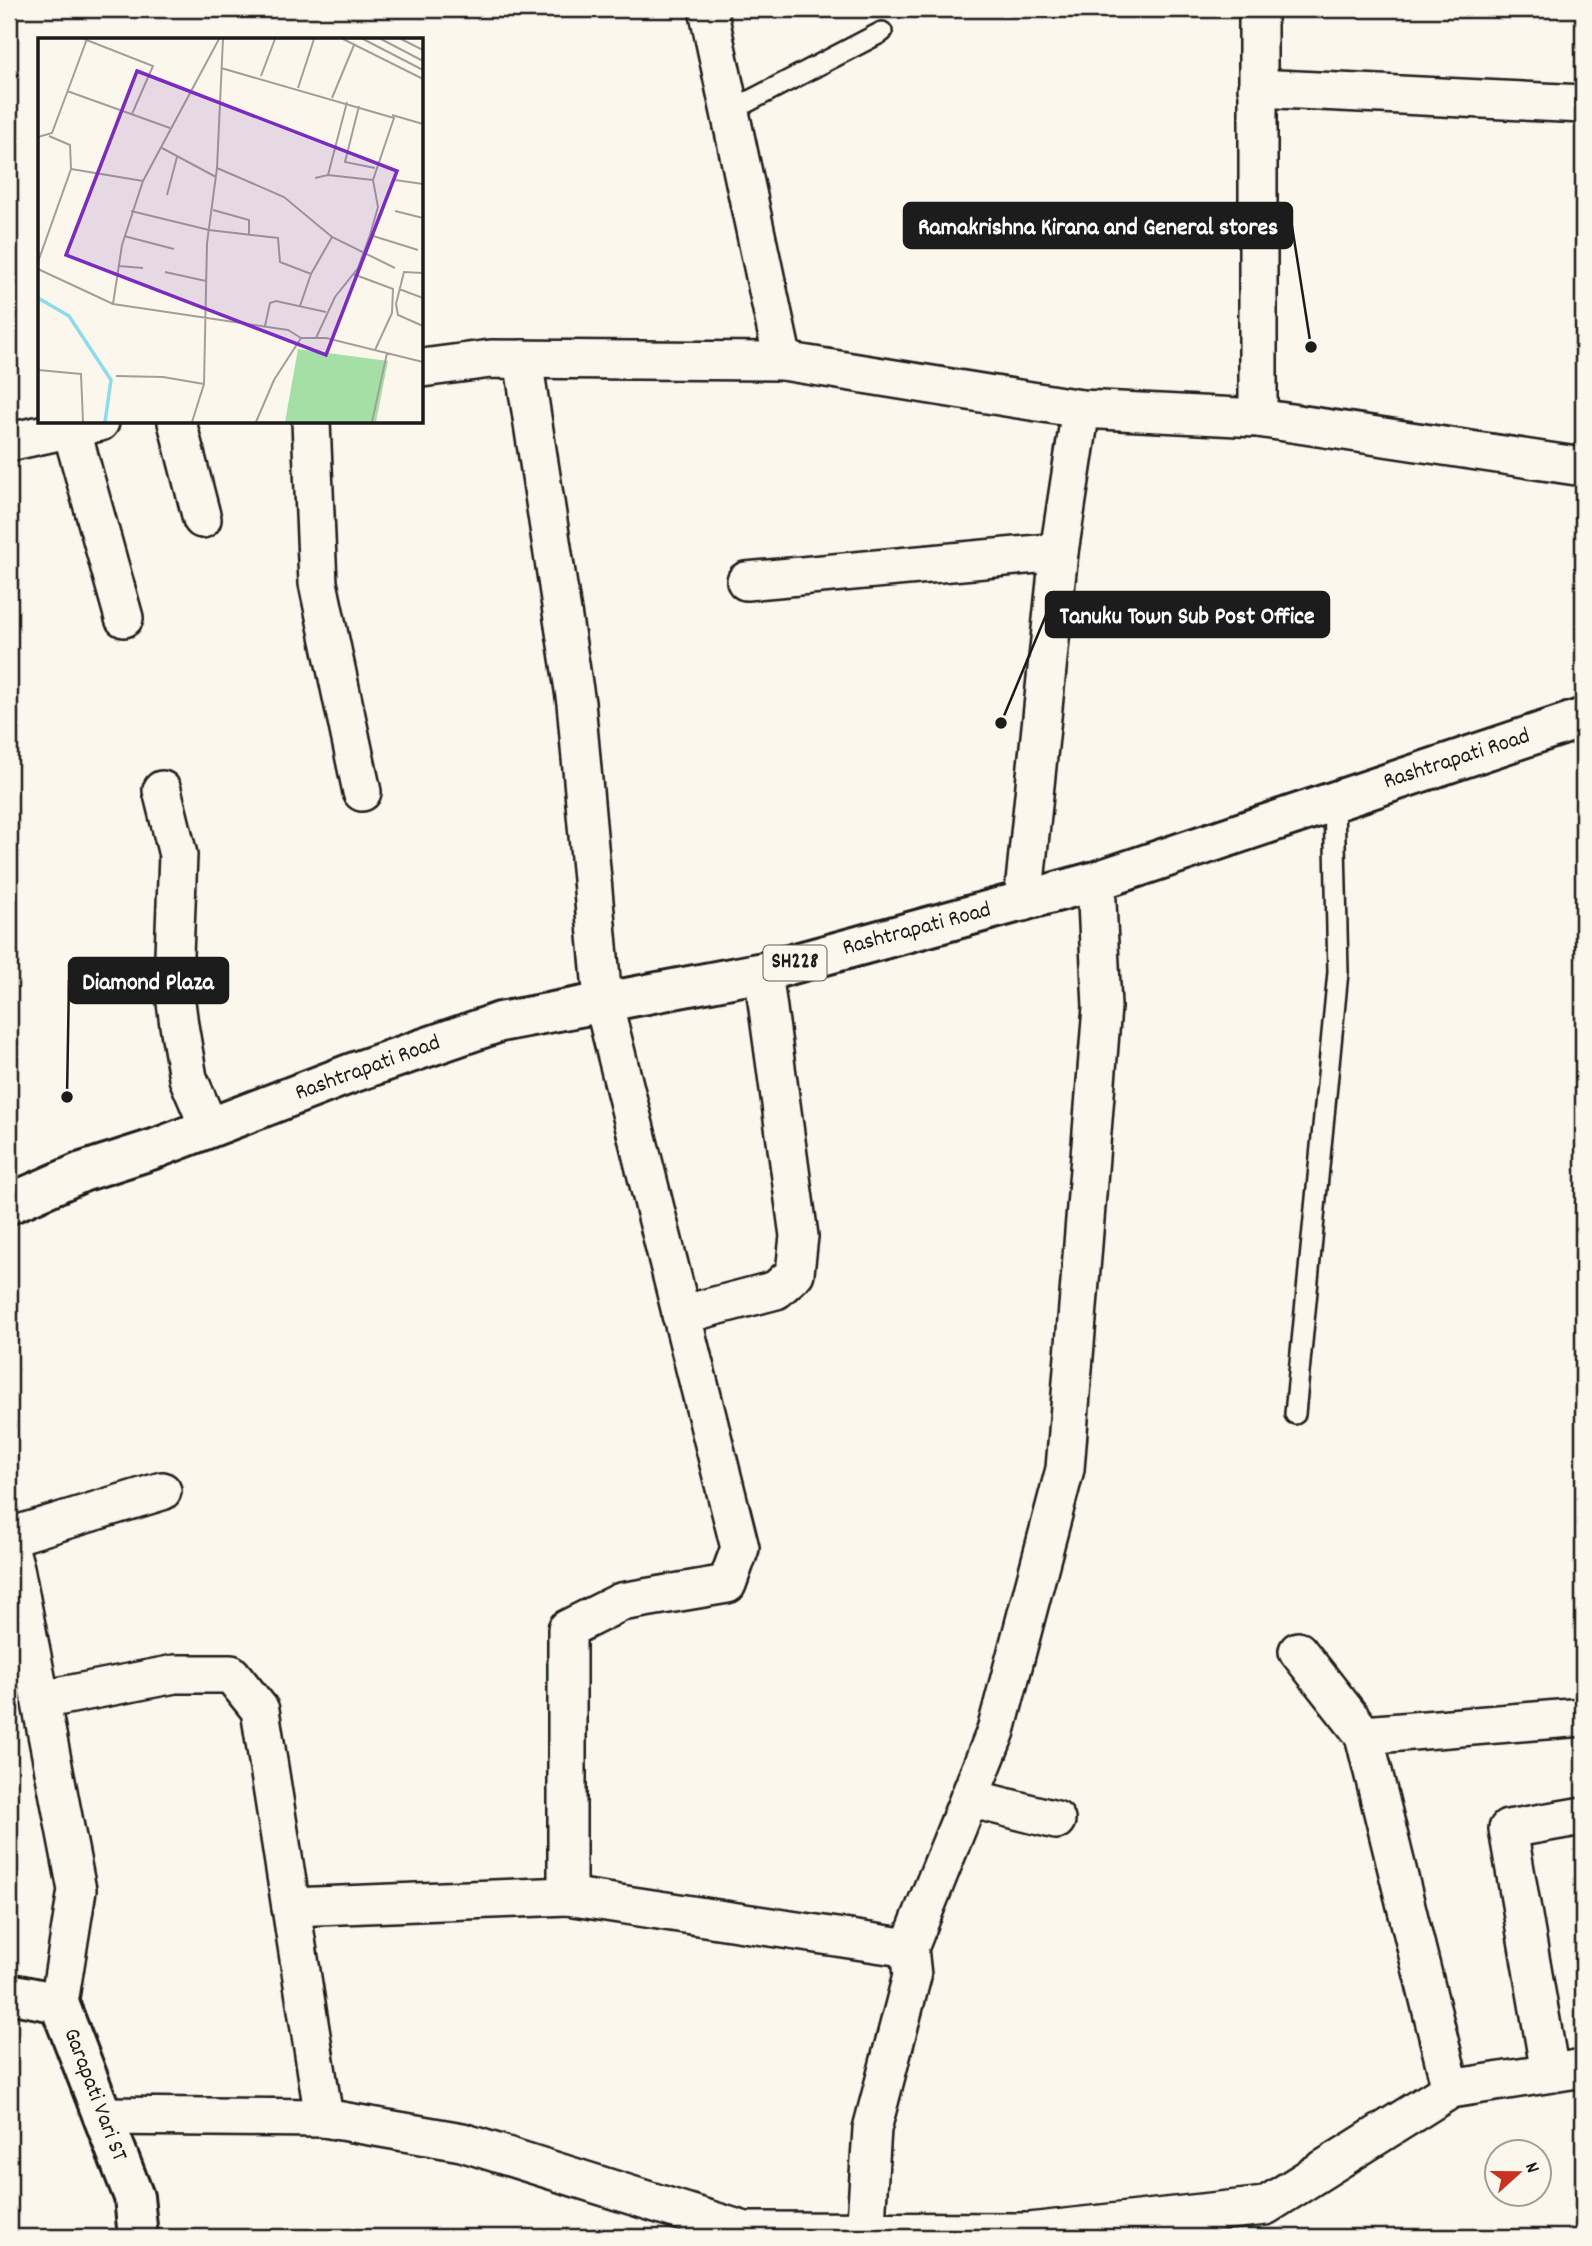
<svg xmlns="http://www.w3.org/2000/svg" width="1592" height="2246" viewBox="0 0 1592 2246" font-family="Dekko,sans-serif">
<defs>
<pattern id="building-hatch" width="6" height="6" patternUnits="userSpaceOnUse" patternTransform="scale(1.75)"><rect width="6" height="6" fill="#e2a7a5"/><path d="M-1 1l2-2M0 6l6-6M5 7l2-2" fill="none" stroke="#c18f8d"/></pattern>
</defs>
<rect width="100%" height="100%" fill="#fbf7ec"/>
<filter id="ink" filterUnits="userSpaceOnUse"><feTurbulence type="fractalNoise" baseFrequency=".0143" numOctaves="2"/><feDisplacementMap in="SourceGraphic" scale="14" xChannelSelector="R" yChannelSelector="G"/><feConvolveMatrix kernelMatrix="1 2 1 2 8 2 1 2 1" color-interpolation-filters="sRGB"/></filter>
<g filter="url(#ink)">
<polygon fill="url(#building-hatch)" stroke="#1c1c1c" stroke-width="2" points="816,9 841,9 821,19"/>
<g fill="none" stroke-linecap="round" stroke-linejoin="round">
<defs>
<g id="lane">
<polyline points="730,111 882,32"/>
<polyline points="1295,1414 1338,972 1334,801"/>
</g>
<g id="street">
<polyline points="708,9 783,361"/>
<polyline points="1258,9 1258,418"/>
<polyline points="1257,88 1583,104"/>
<polyline points="523,359 576,703 603,1001 740,1548 727,1584 621,1602 567,1629 567,1896 909,1948"/>
<polyline points="422,368 491,359 783,361 1081,409 1258,418 1583,467"/>
<polyline points="177,422 202,519"/>
<polyline points="311,422 318,583 362,792"/>
<polyline points="71,428 124,618"/>
<polyline points="9,442 100,422"/>
<polyline points="746,581 1059,552"/>
<polyline points="162,790 178,855 173,979 179,1025 188,1078 209,1127"/>
<polyline points="1023,902 1059,552 1081,409"/>
<polyline points="681,1315 776,1290 795,1273 799,1236 763,972"/>
<polyline points="9,1537 162,1491"/>
<polyline points="9,1546 15,1568 77,1890 59,2003"/>
<polyline points="1298,1651 1364,1735 1451,2089"/>
<polyline points="41,1700 175,1674 231,1674 260,1710 324,2118"/>
<polyline points="1364,1735 1583,1717"/>
<polyline points="969,1798 1056,1820"/>
<polyline points="291,1907 567,1896"/>
<polyline points="1550,2073 1508,1829 1583,1816"/>
<polyline points="102,2116 324,2118 462,2142 745,2231 1029,2232 1265,2206 1451,2089 1583,2068"/>
<polyline points="865,2237 872,2129 912,1976 909,1948 996,1731 1065,1469 1102,1007 1096,881"/>
</g>
<polyline id="secondary" points="9,1993 59,2003 134,2197 138,2237"/>
<polyline id="primary" points="9,1204 82,1172 157,1148 352,1073 500,1022 763,972 1096,881 1583,718"/>
</defs>
<use href="#lane" stroke="#1c1c1c" stroke-width="24"/>
<use href="#street" stroke="#1c1c1c" stroke-width="42"/>
<use href="#secondary" stroke="#1c1c1c" stroke-width="44"/>
<use href="#primary" stroke="#1c1c1c" stroke-width="44"/>
<use href="#lane" stroke="#fbf7ec" stroke-width="19"/>
<use href="#street" stroke="#fbf7ec" stroke-width="37"/>
<use href="#secondary" stroke="#fbf7ec" stroke-width="38"/>
<use href="#primary" stroke="#fbf7ec" stroke-width="38"/>
</g>
</g>
<g text-anchor="middle" dominant-baseline="central" stroke-width="7" stroke-linejoin="round" paint-order="stroke">
<rect fill="#fbf7ec" stroke="#5f5e5a" stroke-width="2" x="763.5" y="945.5" width="63" height="35" rx="5"/>
<g font-size="21" font-weight="bold" fill="#1c1c1c">
<text x="795" y="963">SH228</text>
</g>
<g font-size="23" fill="#1c1c1c" stroke="#fbf7ec">
<text transform="translate(1457 760) rotate(-18)">Rashtrapati Road</text>
<text transform="translate(917 930) rotate(-15)">Rashtrapati Road</text>
<text transform="translate(368 1069) rotate(-20)">Rashtrapati Road</text>
<text transform="translate(94 2095) rotate(69)">Garapati Vari ST</text>
</g>
</g>
<g transform="translate(38 38)">
<rect width="385" height="385" fill="#fbf7ec"/>
<path d="M260 311 350 323 338 384H247Z" fill="#a4dfa5"/>
<path fill="none" stroke="#8ddbeb" stroke-width="3.5" d="M0 260 31 278 73 342 67 384"/>
<path fill="none" stroke="#a29f99" stroke-width="2" d="M46 1 115 28 94 76M305 1 385 41M325 1 385 32M343 1 385 23M363 1 385 12M183 30 356 80 335 142 340 169 332 197 320 230 297 259 278 300M223 38 237 1M260 50 276 1M29 53 132 90M294 60 316 7M321 68 307 124 337 130M354 77 385 86M0 99 14 95 49 1M124 110 178 139M179 130 246 159 294 199 357 230M33 131 105 143M290 137 309 64M277 140 290 137 335 142M357 142 385 146M129 157 139 119M175 172 211 182V197M93 173 171 192 240 200 242 224 273 236 294 199M357 173 385 180M332 197 380 212M86 198 136 211M0 224 33 131 32 107 11 98M81 228 105 230M0 231 75 266 250 292 263 300M127 234 168 243M385 235 366 234 358 266 360 277 385 288M315 236 355 251 354 275 337 312M361 251 385 260M75 266 84 207 105 143 181 1M262 268 273 236M227 288 232 265 238 263 288 274M0 332 43 336 45 384M78 338 125 339 166 346M154 384 166 346 169 205 179 130 185 1M218 384 236 342 263 300H288L385 324M334 384 349 315"/>
<path fill="#7b2cbf" fill-opacity="0.15" stroke="#7b2cbf" stroke-width="3.5" d="M99 33 359 133 288 317 28 217Z"/>
<rect width="385" height="385" fill="none" stroke="#1c1c1c" stroke-width="3.5"/>
</g>
<path fill="none" stroke="#1c1c1c" stroke-width="2.5" d="M1311 347L1292 226M1001 723L1046 615M67 1097L69 980"/>
<g fill="#1c1c1c" stroke="#fbf7ec" stroke-width="2.5">
<circle cx="1311" cy="347" r="7"/>
<circle cx="1001" cy="723" r="7"/>
<circle cx="67" cy="1097" r="7"/>
</g>
<g fill="#1c1c1c" stroke="#1c1c1c" stroke-width="2.5">
<rect x="904" y="203" width="388" height="45" rx="7"/>
<rect x="1046" y="592" width="283" height="45" rx="7"/>
<rect x="69" y="958" width="159" height="45" rx="7"/>
</g>
<g font-size="24" text-anchor="middle" font-weight="bold" fill="#fff">
<text x="1098" y="234">Ramakrishna Kirana and General stores</text>
<text x="1187" y="623">Tanuku Town Sub Post Office</text>
<text x="148" y="989">Diamond Plaza</text>
</g>
<rect width="1592" height="2246" fill="none" stroke="#fbf7ec" stroke-width="35"/>
<rect x="18" y="18" width="1557" height="2211" fill="none" stroke="#1c1c1c" stroke-width="2.5" filter="url(#ink)"/>
<g transform="translate(1518 2173) rotate(69)"><circle r="33" fill="#fbf7ec" stroke="#a29f99" stroke-width="2"/>
<path d="M0-5L12 26L0 18L-12 26Z" fill="#c8321e"/>
<text y="-10" font-size="19" font-weight="bold" text-anchor="middle" fill="#1c1c1c">N</text>
</g>
</svg>
